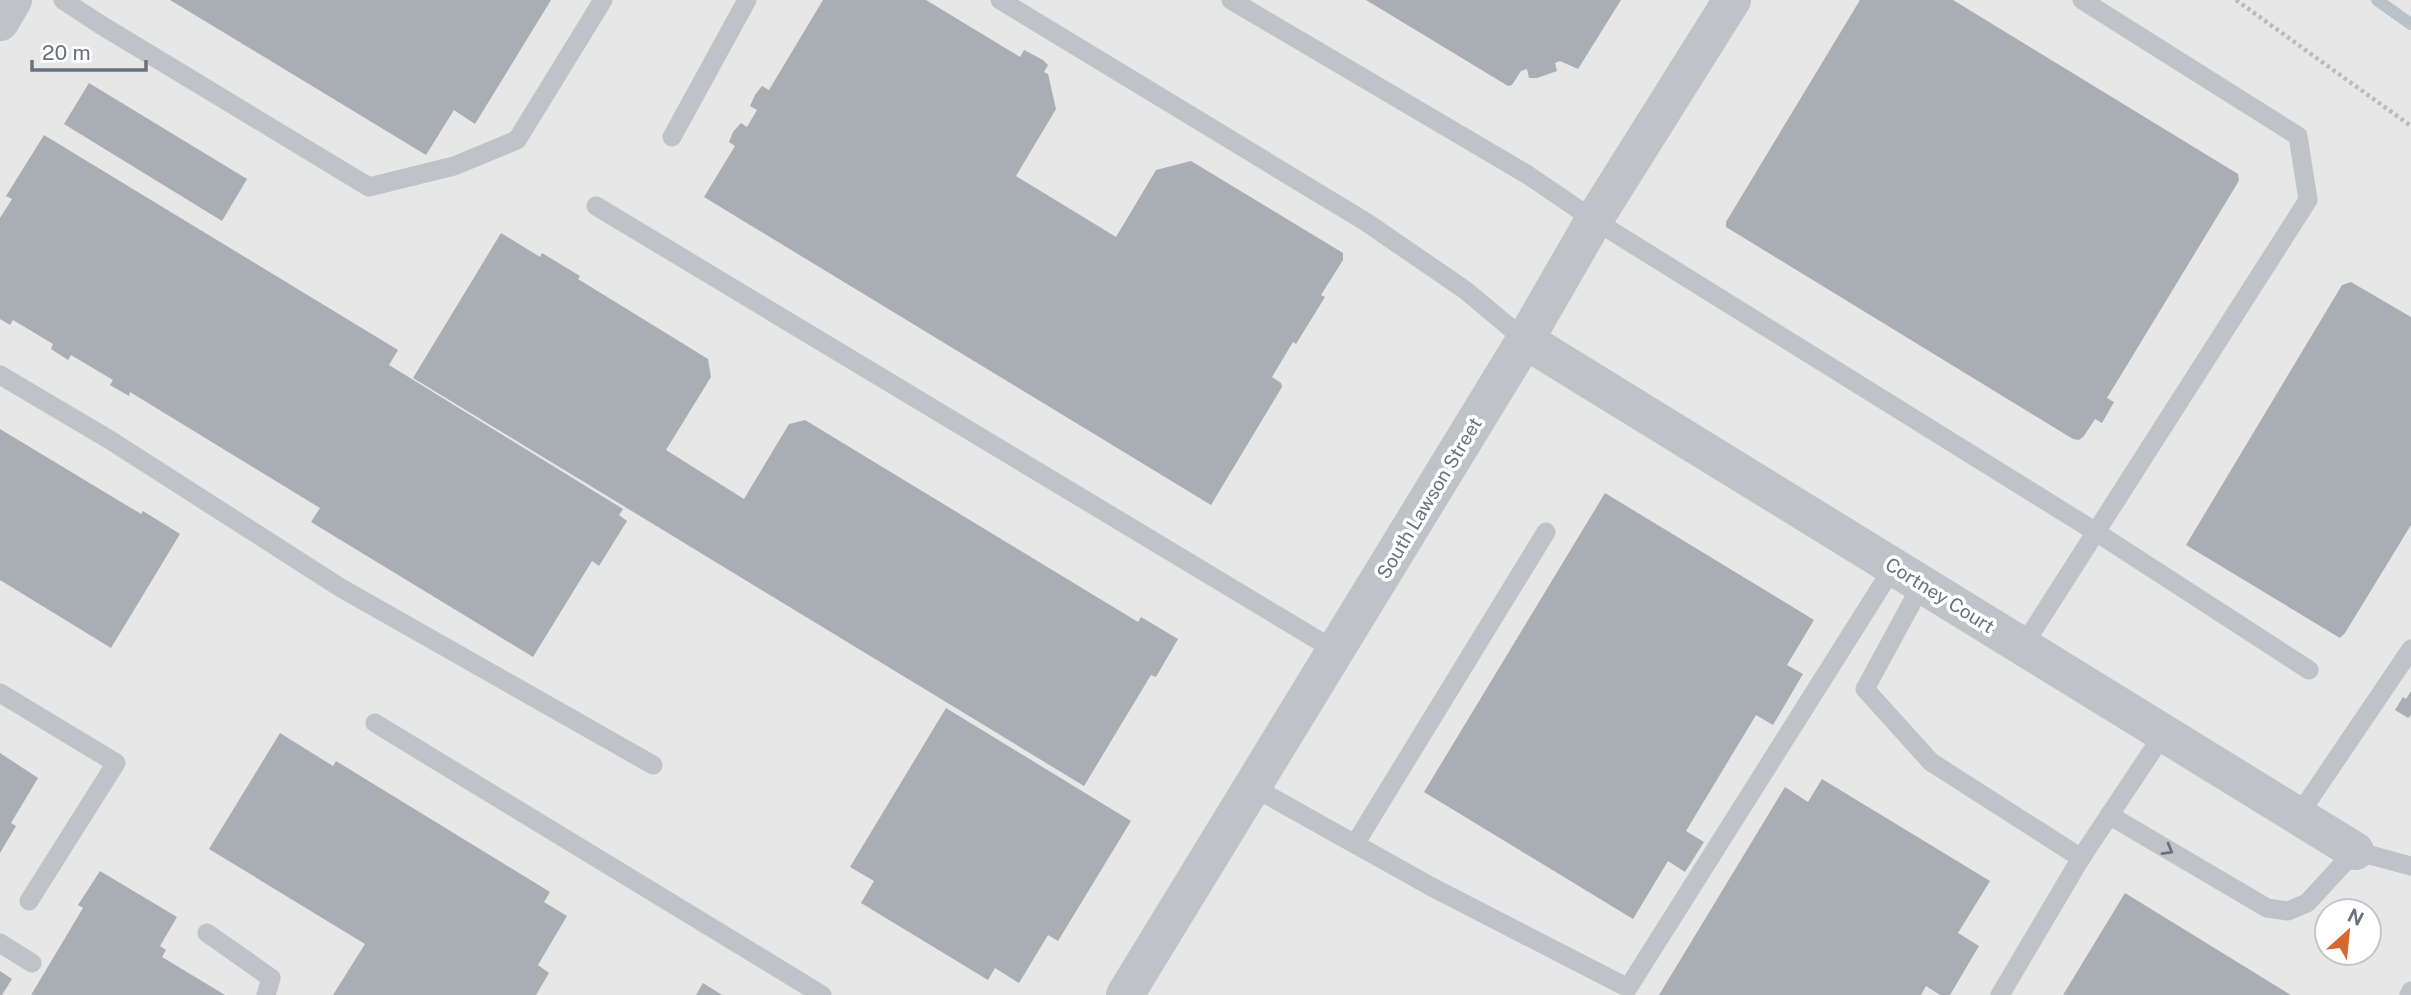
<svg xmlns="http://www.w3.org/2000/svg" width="2411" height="995" viewBox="0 0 2411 995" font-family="'Public Sans',sans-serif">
<rect width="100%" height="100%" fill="#f5f5f2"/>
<path fill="#e6e7e6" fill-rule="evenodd" d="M0 0H2411V995H0ZM2327 911H2369V953H2327Z"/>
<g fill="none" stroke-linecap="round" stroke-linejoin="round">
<polyline stroke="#b9c2c8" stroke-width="12" points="2377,0 2411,24"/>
</g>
<g fill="#a9aeb5">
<polygon points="170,0 551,0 475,124 454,110 426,155"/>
<polygon points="823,0 926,0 1020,57 1024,50 1043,60 1048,65 1044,72 1048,74 1056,109 1016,176 1116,237 1156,170 1191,161 1343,253 1343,260 1321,295 1325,297 1296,344 1293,342 1272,377 1281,383 1282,387 1211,505 704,197 735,146 729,142 733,132 741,123 747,127 757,110 750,106 755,95 762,86 769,90"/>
<polygon points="1366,0 1621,0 1578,69 1560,61 1555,63 1557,71 1537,78 1529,78 1527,69 1521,71 1512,85 1508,86"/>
<polygon points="1860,0 1953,0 2238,174 2239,180 2237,184 2107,398 2114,402 2102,423 2095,419 2084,436 2079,440 2073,439 1726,227 1726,222"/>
<polygon points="89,83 247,179 222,221 64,124"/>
<polygon points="44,135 398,350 389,365 623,509 619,515 627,521 599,566 592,561 533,657 311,522 320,508 130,392 129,396 110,385 113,380 71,355 68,360 51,349 53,344 13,320 10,325 0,319 0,218 12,199 6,196"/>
<polygon points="501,233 540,257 542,253 580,276 578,279 708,359 711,377 666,450 744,499 789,424 805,420 1138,622 1141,617 1178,639 1156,677 1151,675 1084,786 413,378"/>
<polygon points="2351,282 2411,317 2411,525 2345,633 2340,638 2186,545 2342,285"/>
<polygon points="0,429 141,514 143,511 180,534 111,648 0,580"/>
<polygon points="1605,493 1814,620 1787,665 1803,674 1773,725 1756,715 1686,831 1704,842 1685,872 1668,861 1633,919 1424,792"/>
<polygon points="2411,691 2411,715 2408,718 2395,710 2403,697 2406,699"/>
<polygon points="946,708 1131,821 1058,941 1048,935 1019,983 995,968 988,980 861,903 874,881 850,867"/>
<polygon points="280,733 333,766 336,761 550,892 544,902 567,916 538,965 549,973 536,995 333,995 365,944 209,849"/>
<polygon points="0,753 38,778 11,823 16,826 0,853"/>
<polygon points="1822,779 1990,881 1958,933 1979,946 1950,995 1940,995 1926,986 1921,995 1659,995 1785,787 1808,802"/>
<polygon points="100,871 177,917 160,946 166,950 162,957 225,995 31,995 83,908 78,905"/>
<polygon points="2125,893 2291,995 2063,995"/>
<polygon points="0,971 12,979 2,995 0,995"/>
<polygon points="703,983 722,995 696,995"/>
</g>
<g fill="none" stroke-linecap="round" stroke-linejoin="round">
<polyline stroke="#b9bbbe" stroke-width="4.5" stroke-dasharray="3.5 3.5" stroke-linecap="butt" points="2236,0 2411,126"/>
<g stroke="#bfc2c6" stroke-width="19">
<polyline points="63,0 101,25 369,187 454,166 517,140 603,0"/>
<polyline points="1000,0 1366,222 1465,290 1525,340"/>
<polyline points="1231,0 1528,175 1594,220 2096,532 2309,670"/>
<polyline points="672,137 747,0"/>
<polyline points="596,206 1336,651"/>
<polyline points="0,375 110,440 341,588 653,765"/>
<polyline points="1922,584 1865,689 1931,762 2081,858 2164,733"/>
<polyline points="2023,646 2308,200 2298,136 2082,0"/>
<polyline points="0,693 116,763 29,901"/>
<polyline points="375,723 822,995"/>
<polyline points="1253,787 1430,886 1628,988 1894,566"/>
<polyline points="2109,815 2267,908 2288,911 2307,903 2355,851 2411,866"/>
<polyline points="2298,816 2411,649"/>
<polyline points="1355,844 1546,532"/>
<polyline points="207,933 271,978 266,995"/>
<polyline points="0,943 32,963"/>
<polyline points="2000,995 2081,858"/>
<polyline points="2409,995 2411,991"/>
</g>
<g stroke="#bfc2c6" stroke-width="38">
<polyline points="0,22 13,0"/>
<polyline points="1525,340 2355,851"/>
<polyline points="1125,995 1525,340 1594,220 1732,0"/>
</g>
</g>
<defs><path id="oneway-chevron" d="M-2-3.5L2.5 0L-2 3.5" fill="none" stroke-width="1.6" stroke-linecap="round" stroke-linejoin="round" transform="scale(1.75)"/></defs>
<use stroke="#677281" href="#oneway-chevron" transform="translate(2168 850) rotate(30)"/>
<g text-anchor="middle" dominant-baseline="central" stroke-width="7" stroke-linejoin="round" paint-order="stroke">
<g font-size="19" fill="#677281" stroke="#fff">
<text transform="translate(1429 498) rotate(-59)">South Lawson Street</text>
<text transform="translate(1940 595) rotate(32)">Cortney Court</text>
</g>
</g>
<g transform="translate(2348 932) rotate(27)"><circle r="33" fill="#ffffff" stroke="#c2c7cd" stroke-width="2"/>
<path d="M0-5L12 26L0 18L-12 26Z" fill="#d66931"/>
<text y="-10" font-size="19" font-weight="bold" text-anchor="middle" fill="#677281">N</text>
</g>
<path d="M32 60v10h114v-10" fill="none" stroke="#677281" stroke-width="3.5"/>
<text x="42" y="60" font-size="21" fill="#677281" stroke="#ffffff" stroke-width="5" paint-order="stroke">20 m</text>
</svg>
